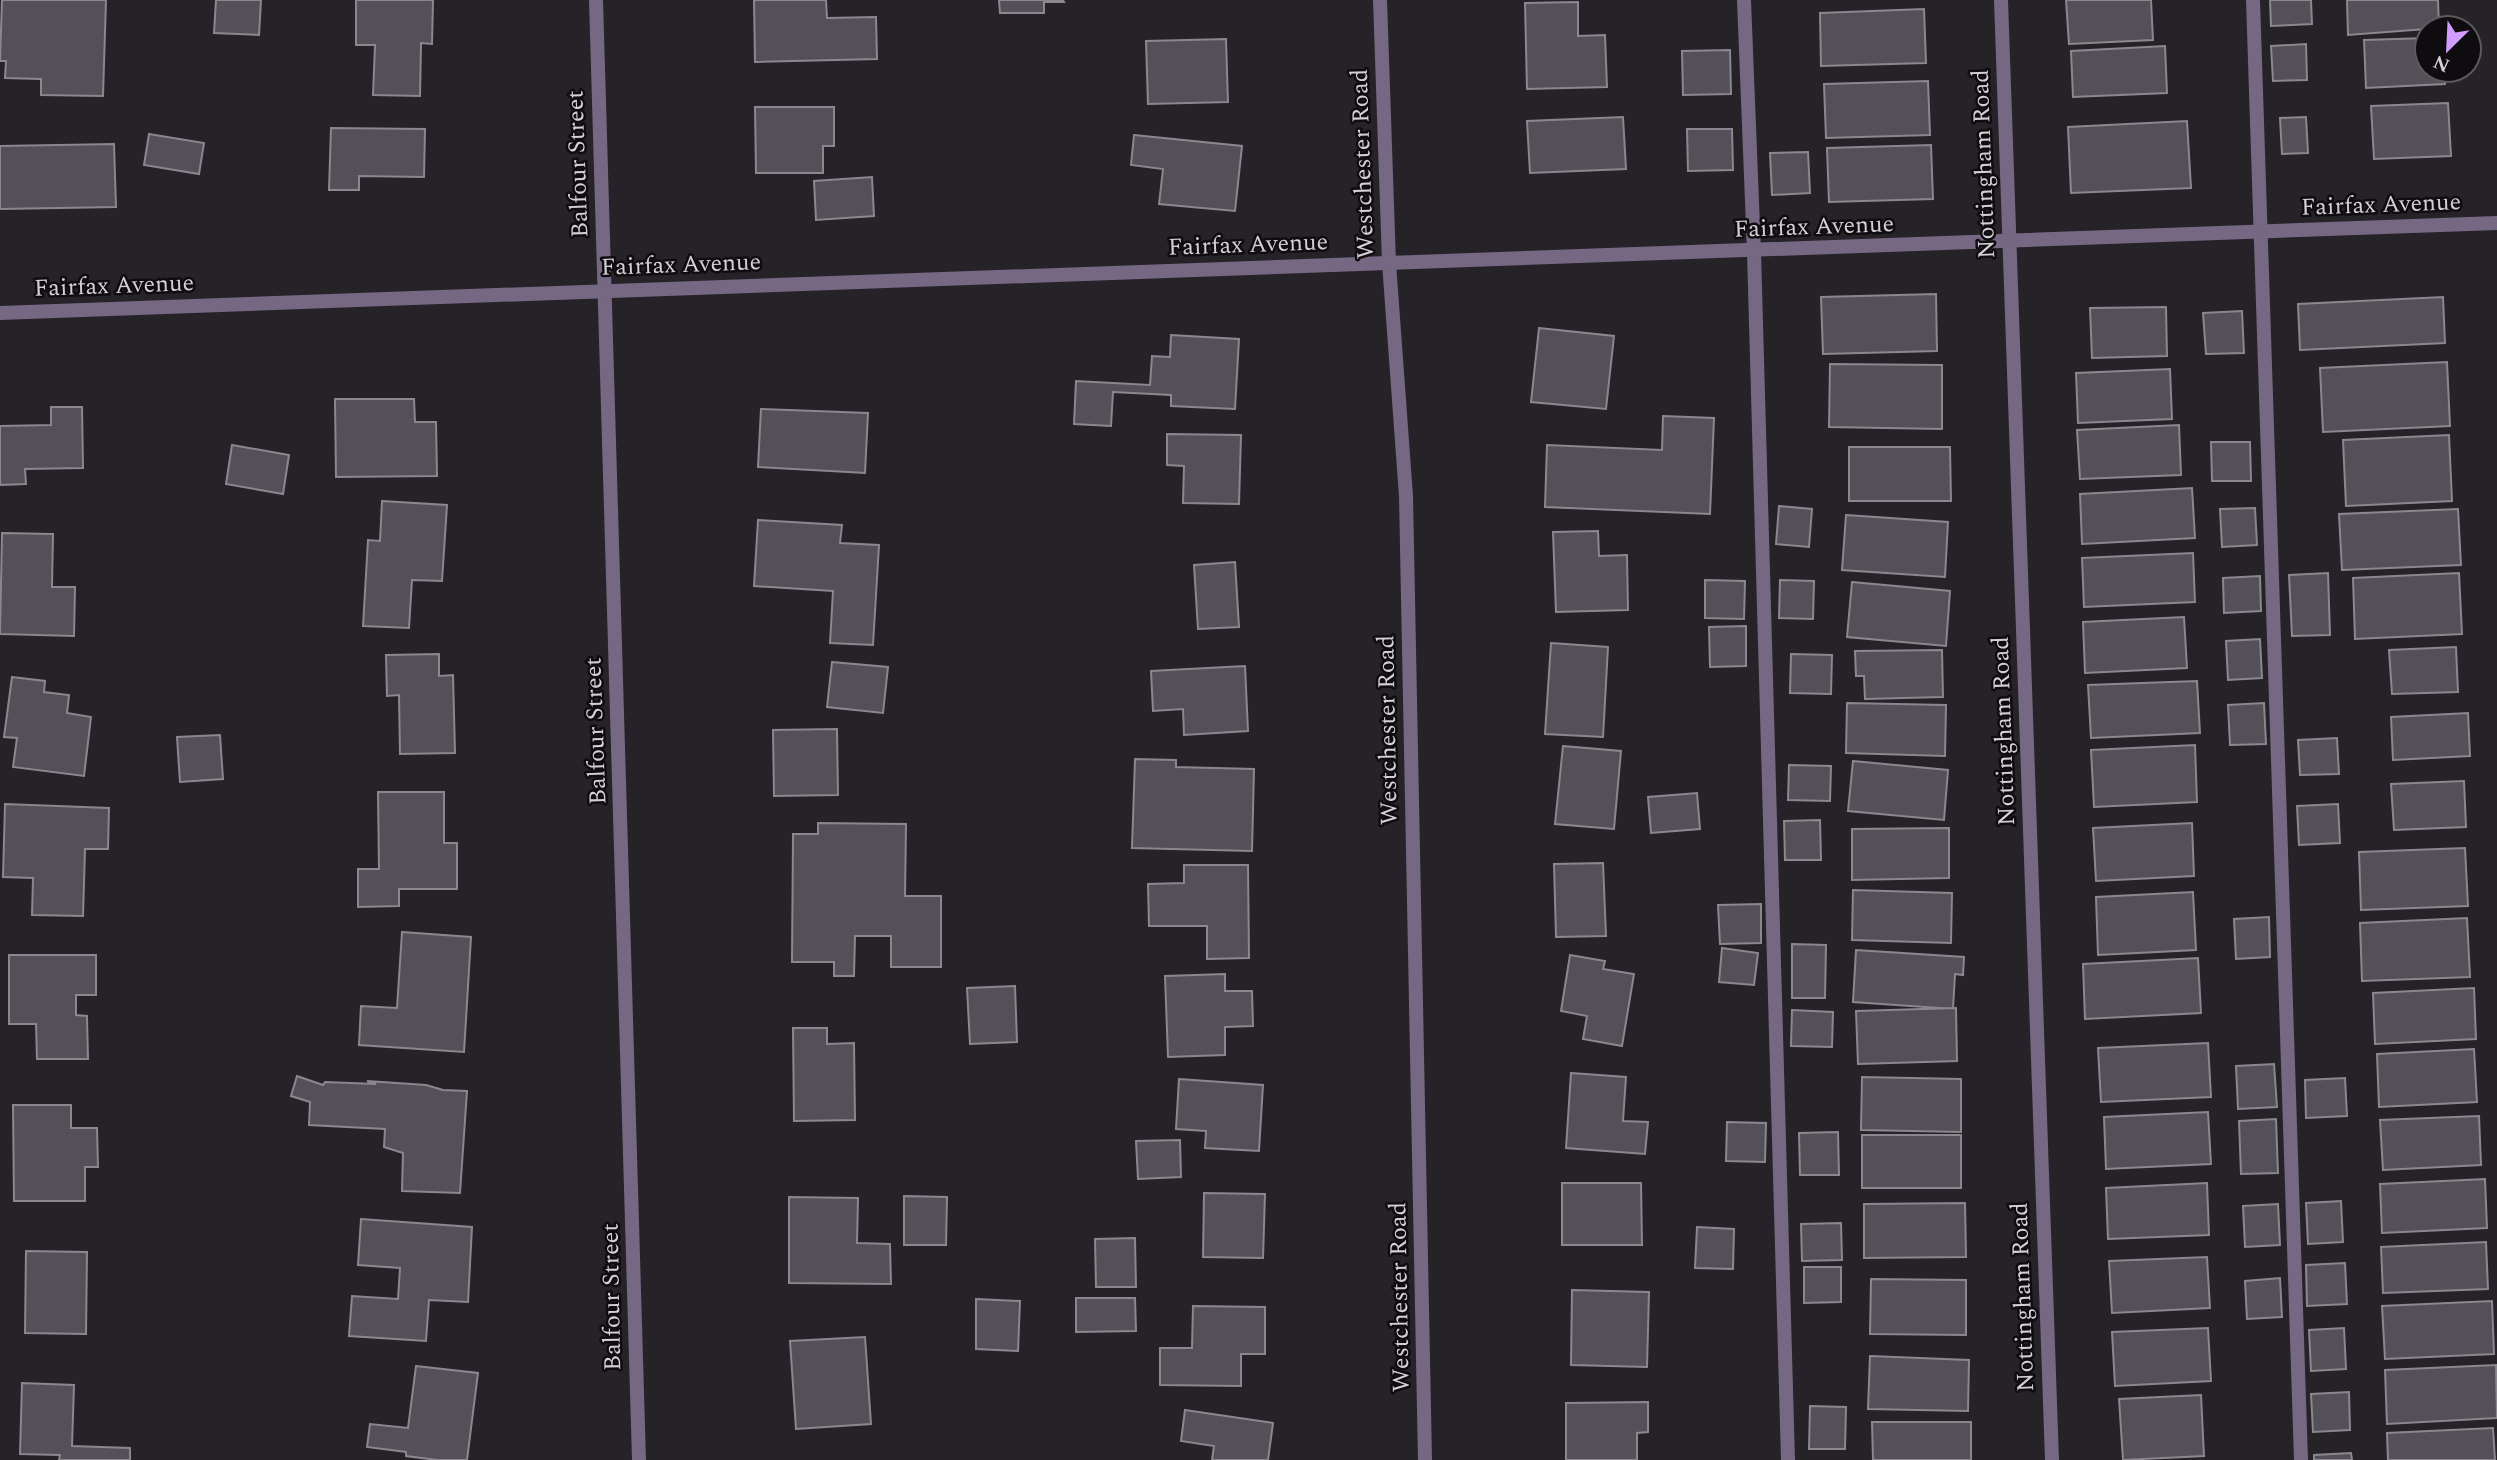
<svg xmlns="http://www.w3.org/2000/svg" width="2497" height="1460" viewBox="0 0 2497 1460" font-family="Spectral,serif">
<rect width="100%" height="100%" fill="#252228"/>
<g fill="#535057" stroke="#8b878f" stroke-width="2">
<polygon points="2,0 106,0 103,96 41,95 41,79 5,78 6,61 0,61"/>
<polygon points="216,0 261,0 259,35 214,33"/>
<polygon points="356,0 433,0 432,44 421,43 420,96 373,95 375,45 356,45"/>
<polygon points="754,0 826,0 827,18 876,17 877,59 755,62"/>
<polygon points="999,0 1063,0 1064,2 1044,2 1044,13 1000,13"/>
<polygon points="2066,0 2151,0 2153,40 2069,44"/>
<polygon points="2270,0 2311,0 2312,24 2271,26"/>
<polygon points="2347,0 2438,0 2439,28 2348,35"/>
<polygon points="1578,2 1578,36 1605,35 1607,87 1527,89 1525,3"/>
<polygon points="1924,9 1926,63 1821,66 1820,13"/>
<polygon points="2427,38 2427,70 2444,70 2445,84 2366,88 2364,40"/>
<polygon points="1226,39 1228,102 1148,104 1146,41"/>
<polygon points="2306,44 2307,80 2273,81 2271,46"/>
<polygon points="2165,46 2167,93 2073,97 2071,51"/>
<polygon points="1730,50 1731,94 1683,95 1682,51"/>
<polygon points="1928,81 1930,135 1826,138 1824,84"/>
<polygon points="2448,103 2451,156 2374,159 2371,106"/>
<polygon points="755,107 834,107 834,146 823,146 823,173 756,173"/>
<polygon points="1623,117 1626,169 1530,173 1527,121"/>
<polygon points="2306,117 2308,153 2282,154 2280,118"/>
<polygon points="2187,121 2191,188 2071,193 2068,127"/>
<polygon points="331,128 425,129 424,177 359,176 359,190 329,190"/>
<polygon points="1687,129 1732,129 1733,170 1688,171"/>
<polygon points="149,134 204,143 199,174 144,165"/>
<polygon points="1134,135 1242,146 1235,211 1159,204 1163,169 1131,165"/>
<polygon points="114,144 116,207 0,209 0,146"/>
<polygon points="1931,145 1933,199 1829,202 1827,148"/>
<polygon points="1808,152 1810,193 1772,195 1770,153"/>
<polygon points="872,177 874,216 816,220 814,181"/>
<polygon points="1936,294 1937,351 1823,354 1821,297"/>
<polygon points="2443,297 2445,343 2300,350 2298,304"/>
<polygon points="2166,307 2167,356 2092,358 2090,308"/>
<polygon points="2242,311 2244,353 2206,354 2203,313"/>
<polygon points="1539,328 1614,336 1606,409 1531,402"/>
<polygon points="1171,335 1239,339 1235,409 1171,406 1171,395 1113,392 1111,426 1074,424 1076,381 1150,385 1152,356 1170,357"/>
<polygon points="2447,362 2450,426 2323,432 2320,368"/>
<polygon points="1830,364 1942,365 1942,429 1829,427"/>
<polygon points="2170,369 2172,419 2078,423 2076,373"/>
<polygon points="335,399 414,399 415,422 436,422 437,476 336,477"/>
<polygon points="51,407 82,407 83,468 25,469 26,484 0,485 0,426 51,425"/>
<polygon points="761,409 868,413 865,473 758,467"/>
<polygon points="1663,416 1714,418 1710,514 1545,507 1547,445 1662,450"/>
<polygon points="2179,425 2181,475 2080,479 2077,430"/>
<polygon points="1167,434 1241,435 1239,504 1183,503 1184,466 1167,465"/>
<polygon points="2449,435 2452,501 2346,506 2343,440"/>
<polygon points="2211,442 2250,442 2251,481 2212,481"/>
<polygon points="232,445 289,455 283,494 226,484"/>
<polygon points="1849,447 1950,447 1951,501 1849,501"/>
<polygon points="2192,488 2195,538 2082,544 2080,494"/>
<polygon points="382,501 447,505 442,581 412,580 409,628 363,626 368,540 380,541"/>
<polygon points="1779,506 1812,509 1809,547 1776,544"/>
<polygon points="2255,508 2257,545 2222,547 2220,509"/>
<polygon points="2458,509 2461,565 2342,570 2339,514"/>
<polygon points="1846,515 1948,522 1945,577 1842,570"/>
<polygon points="758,520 842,525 840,543 879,545 873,645 830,643 833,591 754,586"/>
<polygon points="1598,531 1599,556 1627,555 1628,610 1556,612 1553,532"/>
<polygon points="2,533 53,534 52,587 75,587 74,636 0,634"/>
<polygon points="2193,553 2195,602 2084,607 2082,558"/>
<polygon points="1235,562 1239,627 1198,629 1194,565"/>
<polygon points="2328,573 2330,635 2292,636 2289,575"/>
<polygon points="2459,573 2462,634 2355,639 2353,578"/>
<polygon points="2260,576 2261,611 2224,613 2223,578"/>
<polygon points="1705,580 1745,581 1744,619 1705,618"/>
<polygon points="1780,580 1814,581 1813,619 1779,618"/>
<polygon points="1852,582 1950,591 1946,646 1847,637"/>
<polygon points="2184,617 2187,668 2085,673 2083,622"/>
<polygon points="1746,626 1746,666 1710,667 1709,627"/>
<polygon points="2260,639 2262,678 2228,680 2226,641"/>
<polygon points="1551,643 1608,647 1603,737 1545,734"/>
<polygon points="2456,647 2458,692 2392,694 2389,650"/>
<polygon points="1942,650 1943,697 1865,699 1864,676 1856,676 1855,651"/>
<polygon points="439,654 439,676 453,675 455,753 400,754 399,695 387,696 386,655"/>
<polygon points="1791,654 1832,655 1831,694 1790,693"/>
<polygon points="832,662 888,667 883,713 827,707"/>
<polygon points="1245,666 1248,731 1184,735 1183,709 1153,711 1151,671"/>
<polygon points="12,677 45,681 44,692 69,695 67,713 91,717 84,776 13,767 17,738 4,737"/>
<polygon points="2197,681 2200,733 2091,738 2088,685"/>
<polygon points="1847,703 1946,705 1945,756 1846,753"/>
<polygon points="2264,703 2266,744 2230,745 2228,705"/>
<polygon points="2468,713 2470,756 2393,760 2391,717"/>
<polygon points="837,729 838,795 774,796 773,730"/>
<polygon points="220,735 223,779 180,782 177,737"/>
<polygon points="2337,738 2339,774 2300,775 2298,740"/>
<polygon points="2195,745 2197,802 2094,807 2091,750"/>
<polygon points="1563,746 1621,751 1614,829 1555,824"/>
<polygon points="1135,759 1176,760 1176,767 1254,769 1252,851 1132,848"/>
<polygon points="1853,761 1948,770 1944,820 1848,811"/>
<polygon points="1789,765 1831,766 1830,801 1788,800"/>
<polygon points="2464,781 2466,827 2394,830 2391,784"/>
<polygon points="378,792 444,792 444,843 457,843 457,889 399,889 399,906 358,907 358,869 379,869"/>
<polygon points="1697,793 1700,829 1651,833 1648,797"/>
<polygon points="5,804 109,808 108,849 85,849 83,916 32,915 33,878 3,877"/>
<polygon points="2338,804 2340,843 2299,845 2297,806"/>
<polygon points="1820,820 1821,860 1785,860 1784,821"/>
<polygon points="818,823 906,824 905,896 941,896 941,967 891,967 891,936 855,936 854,976 834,976 834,962 792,962 793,834 818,834"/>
<polygon points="2192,823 2194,876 2096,881 2093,828"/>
<polygon points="1949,828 1949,878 1852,880 1852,829"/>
<polygon points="2465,848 2468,906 2361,910 2359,852"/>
<polygon points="1603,863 1606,936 1556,937 1554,864"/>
<polygon points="1184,865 1248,865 1249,958 1207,959 1207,926 1149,926 1148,884 1184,883"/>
<polygon points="1853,890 1952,893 1951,943 1852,940"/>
<polygon points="2193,892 2196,950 2098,955 2096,897"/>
<polygon points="1761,904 1761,943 1720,944 1718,905"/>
<polygon points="2269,917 2270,957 2236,959 2234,919"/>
<polygon points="2467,918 2470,977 2362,981 2360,923"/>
<polygon points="402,932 471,937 464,1052 359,1045 361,1006 397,1008"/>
<polygon points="1792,944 1826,945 1825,998 1792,998"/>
<polygon points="1722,948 1758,953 1754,985 1719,982"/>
<polygon points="1856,950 1964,957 1963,975 1955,974 1953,1009 1853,1002"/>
<polygon points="9,955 96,955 96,995 76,995 76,1015 87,1016 88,1059 37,1059 36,1024 9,1024"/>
<polygon points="1570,955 1605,961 1603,969 1634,974 1622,1046 1583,1039 1587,1016 1561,1011"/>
<polygon points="2198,958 2201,1013 2085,1019 2083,964"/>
<polygon points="1225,974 1225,991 1252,991 1253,1026 1225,1027 1225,1055 1168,1057 1165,976"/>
<polygon points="1015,986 1017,1042 970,1044 967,988"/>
<polygon points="2474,988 2476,1039 2375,1044 2373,993"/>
<polygon points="1956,1008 1957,1061 1858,1064 1856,1011"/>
<polygon points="1792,1010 1833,1012 1832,1047 1791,1046"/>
<polygon points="793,1028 827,1028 827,1044 854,1043 855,1120 794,1121"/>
<polygon points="2208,1043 2211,1097 2101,1102 2098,1048"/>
<polygon points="2474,1049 2477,1102 2379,1107 2377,1054"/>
<polygon points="2274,1064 2277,1107 2238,1109 2236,1066"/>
<polygon points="1571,1073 1626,1077 1623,1121 1648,1122 1645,1154 1566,1148"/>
<polygon points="297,1076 323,1085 325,1082 376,1084 367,1081 426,1085 443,1090 467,1091 460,1193 402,1191 403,1153 384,1147 385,1129 309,1125 310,1102 291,1096"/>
<polygon points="1862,1077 1961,1079 1961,1132 1861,1130"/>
<polygon points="2345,1078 2347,1116 2306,1118 2305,1080"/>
<polygon points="1179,1079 1263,1085 1259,1151 1205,1148 1206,1131 1176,1129"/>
<polygon points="13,1105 71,1105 71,1128 97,1128 98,1167 85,1167 85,1201 14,1201"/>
<polygon points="2208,1112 2211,1164 2106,1169 2104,1117"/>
<polygon points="2479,1116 2481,1165 2383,1170 2380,1120"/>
<polygon points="2276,1119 2278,1173 2241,1174 2239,1121"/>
<polygon points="1727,1122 1766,1123 1765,1162 1726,1161"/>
<polygon points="1838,1132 1839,1175 1800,1175 1799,1133"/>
<rect x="1862" y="1135" width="99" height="53"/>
<polygon points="1180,1140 1181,1177 1138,1179 1136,1141"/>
<polygon points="2485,1179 2487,1228 2382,1233 2380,1184"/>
<polygon points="1562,1183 1641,1183 1642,1245 1562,1245"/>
<polygon points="2207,1183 2209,1235 2108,1239 2106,1188"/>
<polygon points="1204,1193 1265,1194 1263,1258 1203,1257"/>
<polygon points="904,1196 947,1197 946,1245 904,1245"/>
<polygon points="789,1197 858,1198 857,1243 890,1244 891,1284 789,1283"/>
<polygon points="2341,1201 2343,1242 2308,1244 2306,1203"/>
<polygon points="1965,1203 1966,1257 1864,1258 1864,1204"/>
<polygon points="2278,1204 2280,1245 2245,1247 2243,1206"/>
<polygon points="361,1219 472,1227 468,1302 429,1300 426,1341 349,1336 352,1296 398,1299 400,1268 358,1265"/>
<polygon points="1841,1223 1842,1260 1802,1261 1801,1224"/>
<polygon points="1697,1227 1734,1229 1733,1269 1695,1268"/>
<polygon points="1135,1238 1136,1287 1096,1287 1095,1239"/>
<polygon points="2486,1242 2488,1289 2383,1293 2381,1247"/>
<polygon points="26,1251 87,1252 86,1334 25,1333"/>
<polygon points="2207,1257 2210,1308 2112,1313 2109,1261"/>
<polygon points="2345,1263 2347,1304 2307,1306 2306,1265"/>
<polygon points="1804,1267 1841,1267 1841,1302 1804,1303"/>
<polygon points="2280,1278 2282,1317 2247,1319 2245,1281"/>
<polygon points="1871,1279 1966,1280 1966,1335 1870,1334"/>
<polygon points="1572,1290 1649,1292 1647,1367 1571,1365"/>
<polygon points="1076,1298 1135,1298 1136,1331 1076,1332"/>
<polygon points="976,1299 1020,1301 1018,1351 976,1349"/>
<polygon points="2492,1301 2494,1354 2385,1359 2382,1306"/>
<polygon points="1193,1306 1265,1307 1265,1354 1241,1354 1241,1386 1160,1385 1160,1348 1192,1348"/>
<polygon points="2208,1328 2211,1381 2115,1386 2112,1332"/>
<polygon points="2344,1328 2346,1369 2311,1371 2309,1330"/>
<polygon points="865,1337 871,1424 796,1429 790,1341"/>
<polygon points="1870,1356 1969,1360 1968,1411 1868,1409"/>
<polygon points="2496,1365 2497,1418 2387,1424 2385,1370"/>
<polygon points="416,1366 478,1373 467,1460 437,1460 406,1456 406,1452 367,1447 370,1424 408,1428"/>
<polygon points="22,1383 74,1385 72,1446 130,1448 130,1460 59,1460 60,1455 20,1454"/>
<polygon points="2349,1392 2350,1430 2313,1432 2311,1394"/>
<polygon points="2201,1395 2204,1456 2123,1460 2119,1399"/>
<polygon points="1648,1402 1648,1432 1637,1433 1637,1460 1566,1460 1566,1403"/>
<polygon points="1810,1406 1846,1407 1845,1449 1809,1449"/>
<polygon points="1185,1410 1273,1423 1268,1460 1212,1460 1214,1446 1181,1441"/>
<polygon points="1872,1422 1971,1422 1971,1460 1873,1460"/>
<polygon points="2493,1428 2495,1460 2388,1460 2387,1433"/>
<polygon points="2351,1453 2352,1460 2314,1460 2314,1455"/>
</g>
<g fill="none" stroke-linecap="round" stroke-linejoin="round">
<g stroke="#766783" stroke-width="14">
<polyline points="1744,0 1754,252 1788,1460"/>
<polyline points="2253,0 2301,1460"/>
</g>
<g stroke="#766783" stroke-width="14">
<polyline points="596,0 639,1460"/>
<polyline points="1380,0 1389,263 1406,496 1425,1460"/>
<polyline points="2001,0 2052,1460"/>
<polyline points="0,313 2497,223"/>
</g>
</g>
<g text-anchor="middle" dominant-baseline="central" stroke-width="5" stroke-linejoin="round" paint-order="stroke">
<g font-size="24" fill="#d3d0d5" stroke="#0e0c0f">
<text transform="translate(578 164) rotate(-92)">Balfour Street</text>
<text transform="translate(1363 164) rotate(-92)">Westchester Road</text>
<text transform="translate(1984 164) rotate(-92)">Nottingham Road</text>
<text transform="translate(2381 205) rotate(-2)">Fairfax Avenue</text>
<text transform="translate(1814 227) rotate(-2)">Fairfax Avenue</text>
<text transform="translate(1248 245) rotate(-2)">Fairfax Avenue</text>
<text transform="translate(681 265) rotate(-2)">Fairfax Avenue</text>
<text transform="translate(114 286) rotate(-2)">Fairfax Avenue</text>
<text transform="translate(1388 730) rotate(-91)">Westchester Road</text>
<text transform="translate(596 731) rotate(-92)">Balfour Street</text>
<text transform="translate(2004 731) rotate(-92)">Nottingham Road</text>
<text transform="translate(612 1297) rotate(-91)">Balfour Street</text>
<text transform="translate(1400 1297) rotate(-91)">Westchester Road</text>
<text transform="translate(2023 1297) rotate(-92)">Nottingham Road</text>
</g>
</g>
<g transform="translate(2448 49) rotate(204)"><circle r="33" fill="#0e0c0f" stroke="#5d5a5e" stroke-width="2"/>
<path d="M0-5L12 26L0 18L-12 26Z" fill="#d19dfe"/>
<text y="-10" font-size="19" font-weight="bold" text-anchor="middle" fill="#d3d0d5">N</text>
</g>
</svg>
